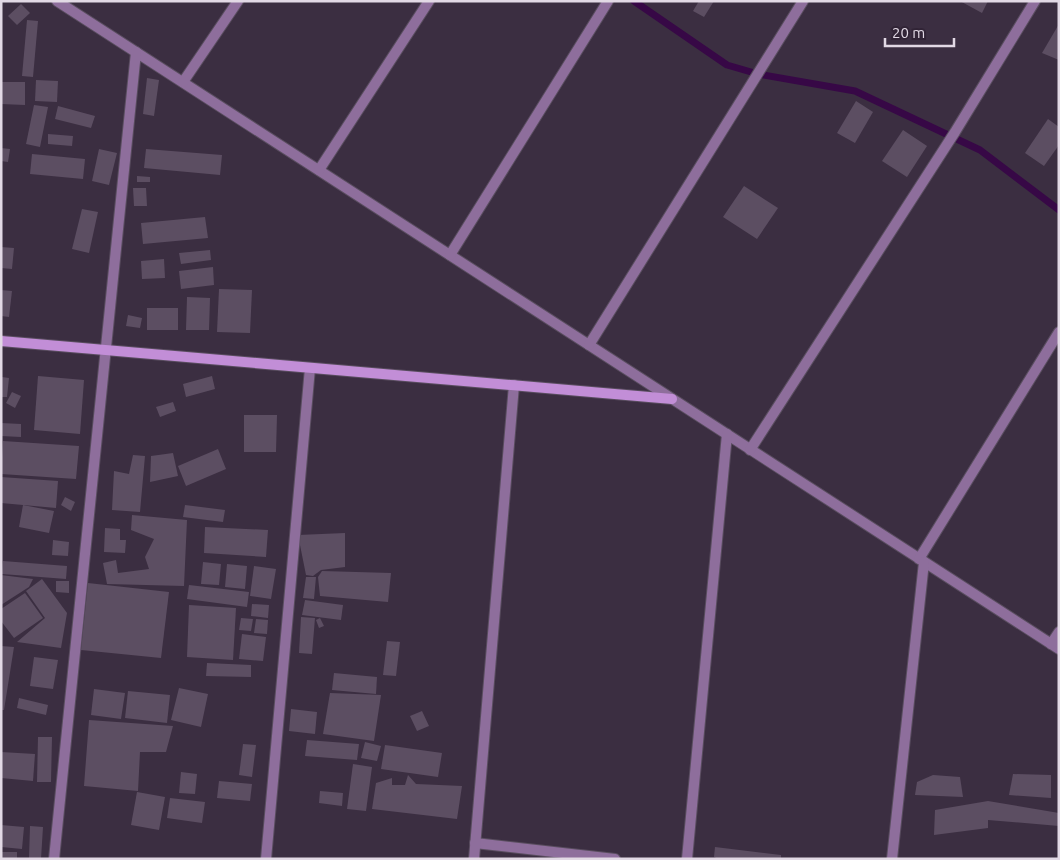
<svg xmlns="http://www.w3.org/2000/svg" width="1060" height="860" viewBox="0 0 1060 860" font-family="Ubuntu,sans-serif">
<rect width="100%" height="100%" fill="#3b2e41"/>
<g fill="none" stroke-linecap="round" stroke-linejoin="round">
<polyline stroke="#370846" stroke-width="7" points="634,1 727,65 758,74 855,91 980,150 1059,210"/>
</g>
<g fill="#5c4e62">
<polygon points="699,1 714,1 704,17 693,11"/>
<polygon points="960,1 988,1 982,13"/>
<polygon points="21,4 30,13 17,25 8,16"/>
<polygon points="27,20 38,21 33,77 22,76"/>
<polygon points="1059,24 1059,60 1042,53"/>
<polygon points="147,78 159,80 154,116 143,114"/>
<polygon points="36,80 58,81 57,102 35,101"/>
<polygon points="1,82 25,82 25,105 1,104"/>
<polygon points="856,101 873,112 855,143 837,133"/>
<polygon points="34,105 48,107 40,147 26,144"/>
<polygon points="58,106 95,116 91,128 55,119"/>
<polygon points="1048,119 1059,127 1059,145 1044,166 1025,153"/>
<polygon points="903,130 927,146 907,177 882,161"/>
<polygon points="48,134 73,136 72,146 48,144"/>
<polygon points="1,148 10,149 8,162 1,161"/>
<polygon points="99,149 117,153 109,185 92,181"/>
<polygon points="146,149 222,155 220,175 144,168"/>
<polygon points="32,154 85,159 83,179 30,174"/>
<polygon points="137,176 150,177 150,182 137,182"/>
<polygon points="744,186 778,208 757,239 723,217"/>
<polygon points="133,188 146,188 147,206 134,206"/>
<polygon points="82,209 98,212 89,253 72,249"/>
<polygon points="205,217 208,238 143,244 141,223"/>
<polygon points="1,247 14,248 12,269 1,268"/>
<polygon points="210,250 211,260 181,264 179,253"/>
<polygon points="164,259 165,278 142,279 141,261"/>
<polygon points="213,267 214,285 181,289 179,271"/>
<polygon points="219,289 252,290 250,333 217,332"/>
<polygon points="1,290 12,291 9,317 1,316"/>
<polygon points="187,297 210,298 209,330 186,330"/>
<rect x="147" y="308" width="31" height="22"/>
<polygon points="128,315 142,318 140,328 126,326"/>
<polygon points="38,376 84,380 80,434 34,430"/>
<polygon points="212,376 215,389 186,397 183,384"/>
<polygon points="2,377 9,378 7,397 1,397"/>
<polygon points="12,392 21,396 15,408 6,403"/>
<polygon points="173,402 176,411 160,417 156,407"/>
<polygon points="244,415 277,415 276,452 244,452"/>
<polygon points="1,423 21,424 21,437 1,436"/>
<polygon points="3,441 79,446 76,479 1,474"/>
<polygon points="218,449 226,469 186,486 178,466"/>
<polygon points="173,453 178,476 150,482 151,456"/>
<polygon points="133,455 145,456 140,512 112,510 114,471 129,474"/>
<polygon points="1,477 58,481 56,508 1,503"/>
<polygon points="65,497 75,502 71,511 61,505"/>
<polygon points="23,505 54,511 49,533 19,527"/>
<polygon points="185,505 225,510 223,522 183,517"/>
<polygon points="132,515 187,520 184,586 107,584 103,563 116,560 118,573 149,569 145,557 154,539 131,530"/>
<polygon points="205,527 268,530 266,557 204,553"/>
<polygon points="105,528 120,529 120,540 126,540 125,553 104,552"/>
<polygon points="345,533 345,567 321,570 313,576 306,575 298,535"/>
<polygon points="53,540 69,542 68,556 52,555"/>
<polygon points="3,561 67,566 66,579 2,574"/>
<polygon points="203,562 221,564 219,585 201,584"/>
<polygon points="227,564 247,566 245,589 225,587"/>
<polygon points="254,566 276,569 271,599 250,596"/>
<polygon points="322,571 391,573 388,602 320,596 318,577"/>
<polygon points="1,575 33,579 29,587 1,605"/>
<polygon points="306,577 316,577 314,599 303,598"/>
<polygon points="42,579 67,613 61,648 17,642 45,618 26,591"/>
<polygon points="56,581 69,581 69,593 56,592"/>
<polygon points="88,583 169,592 161,658 81,650"/>
<polygon points="189,585 249,592 247,607 187,599"/>
<polygon points="25,593 43,618 14,638 1,621 1,609"/>
<polygon points="305,600 343,605 341,620 302,615"/>
<polygon points="252,604 269,605 268,618 251,616"/>
<polygon points="189,605 236,608 233,660 187,657"/>
<polygon points="301,617 315,618 312,654 299,653"/>
<polygon points="241,618 253,619 251,631 239,630"/>
<polygon points="320,618 324,626 319,628 316,620"/>
<polygon points="256,619 268,620 267,634 254,633"/>
<polygon points="242,634 266,637 263,661 239,659"/>
<polygon points="387,641 400,642 396,676 383,675"/>
<polygon points="1,646 14,647 4,710 1,710"/>
<polygon points="34,657 58,660 53,689 30,686"/>
<polygon points="207,663 251,665 251,677 206,676"/>
<polygon points="334,673 377,677 376,694 332,690"/>
<polygon points="179,688 208,694 201,727 171,720"/>
<polygon points="94,689 125,693 121,719 91,715"/>
<polygon points="128,691 170,695 167,723 125,718"/>
<polygon points="330,693 381,695 374,741 323,734"/>
<polygon points="19,698 48,705 46,715 17,708"/>
<polygon points="291,709 317,712 315,734 289,731"/>
<polygon points="422,711 429,726 417,731 410,716"/>
<polygon points="89,720 173,726 166,752 140,752 138,791 84,786"/>
<polygon points="38,737 52,737 51,782 37,782"/>
<polygon points="307,740 359,744 357,760 305,756"/>
<polygon points="365,742 381,746 377,761 361,758"/>
<polygon points="243,744 256,745 252,777 239,775"/>
<polygon points="385,745 442,753 438,777 381,769"/>
<polygon points="1,752 35,754 33,781 1,778"/>
<polygon points="353,764 372,767 366,811 347,809"/>
<polygon points="181,772 197,774 195,794 179,793"/>
<polygon points="1013,774 1051,775 1051,798 1009,795"/>
<polygon points="408,775 416,784 462,786 457,819 372,809 376,783 392,778 392,785 405,785"/>
<polygon points="933,775 960,777 963,797 915,795 917,782"/>
<polygon points="219,781 252,784 250,801 217,798"/>
<polygon points="320,791 343,793 342,806 319,803"/>
<polygon points="137,792 165,797 159,830 131,825"/>
<polygon points="170,798 205,802 202,823 167,818"/>
<polygon points="988,801 1059,813 1059,826 988,820 988,828 934,835 935,810"/>
<polygon points="1,825 24,827 22,849 1,847"/>
<polygon points="30,826 43,827 41,859 29,859"/>
<polygon points="715,847 781,855 781,859 718,859 714,857"/>
<rect x="1" y="852" width="16" height="7"/>
</g>
<g fill="none" stroke-linecap="round" stroke-linejoin="round">
<defs>
<g id="street">
<polyline points="57,1 1059,649"/>
<polyline points="183,82 238,1"/>
<polyline points="319,170 429,1"/>
<polyline points="450,255 608,1"/>
<polyline points="589,345 803,1"/>
<polyline points="750,450 955,132 1035,1"/>
<polyline points="919,559 1059,332"/>
<polyline points="1051,644 1059,632"/>
<polyline points="475,843 615,859"/>
<polyline points="54,859 136,52"/>
<polyline points="266,859 310,368"/>
<polyline points="474,859 514,385"/>
<polyline points="687,859 727,434"/>
<polyline points="892,859 924,562"/>
</g>
<polyline id="secondary" points="1,341 672,399"/>
</defs>
<use href="#street" stroke="#594d5f" stroke-width="12"/>
<use href="#secondary" stroke="#594d5f" stroke-width="12"/>
<use href="#street" stroke="#8e6e9c" stroke-width="10"/>
<use href="#secondary" stroke="#c28ed7" stroke-width="10"/>
</g>
<rect width="1060" height="860" fill="none" stroke="#e2d9e5" stroke-width="5"/>
<path d="M885 38v8h69v-8" fill="none" stroke="#e2d9e5" stroke-width="2.5"/>
<text x="892" y="38" font-size="15" fill="#e2d9e5" stroke="#312436" stroke-width="4" paint-order="stroke">20 m</text>
</svg>
